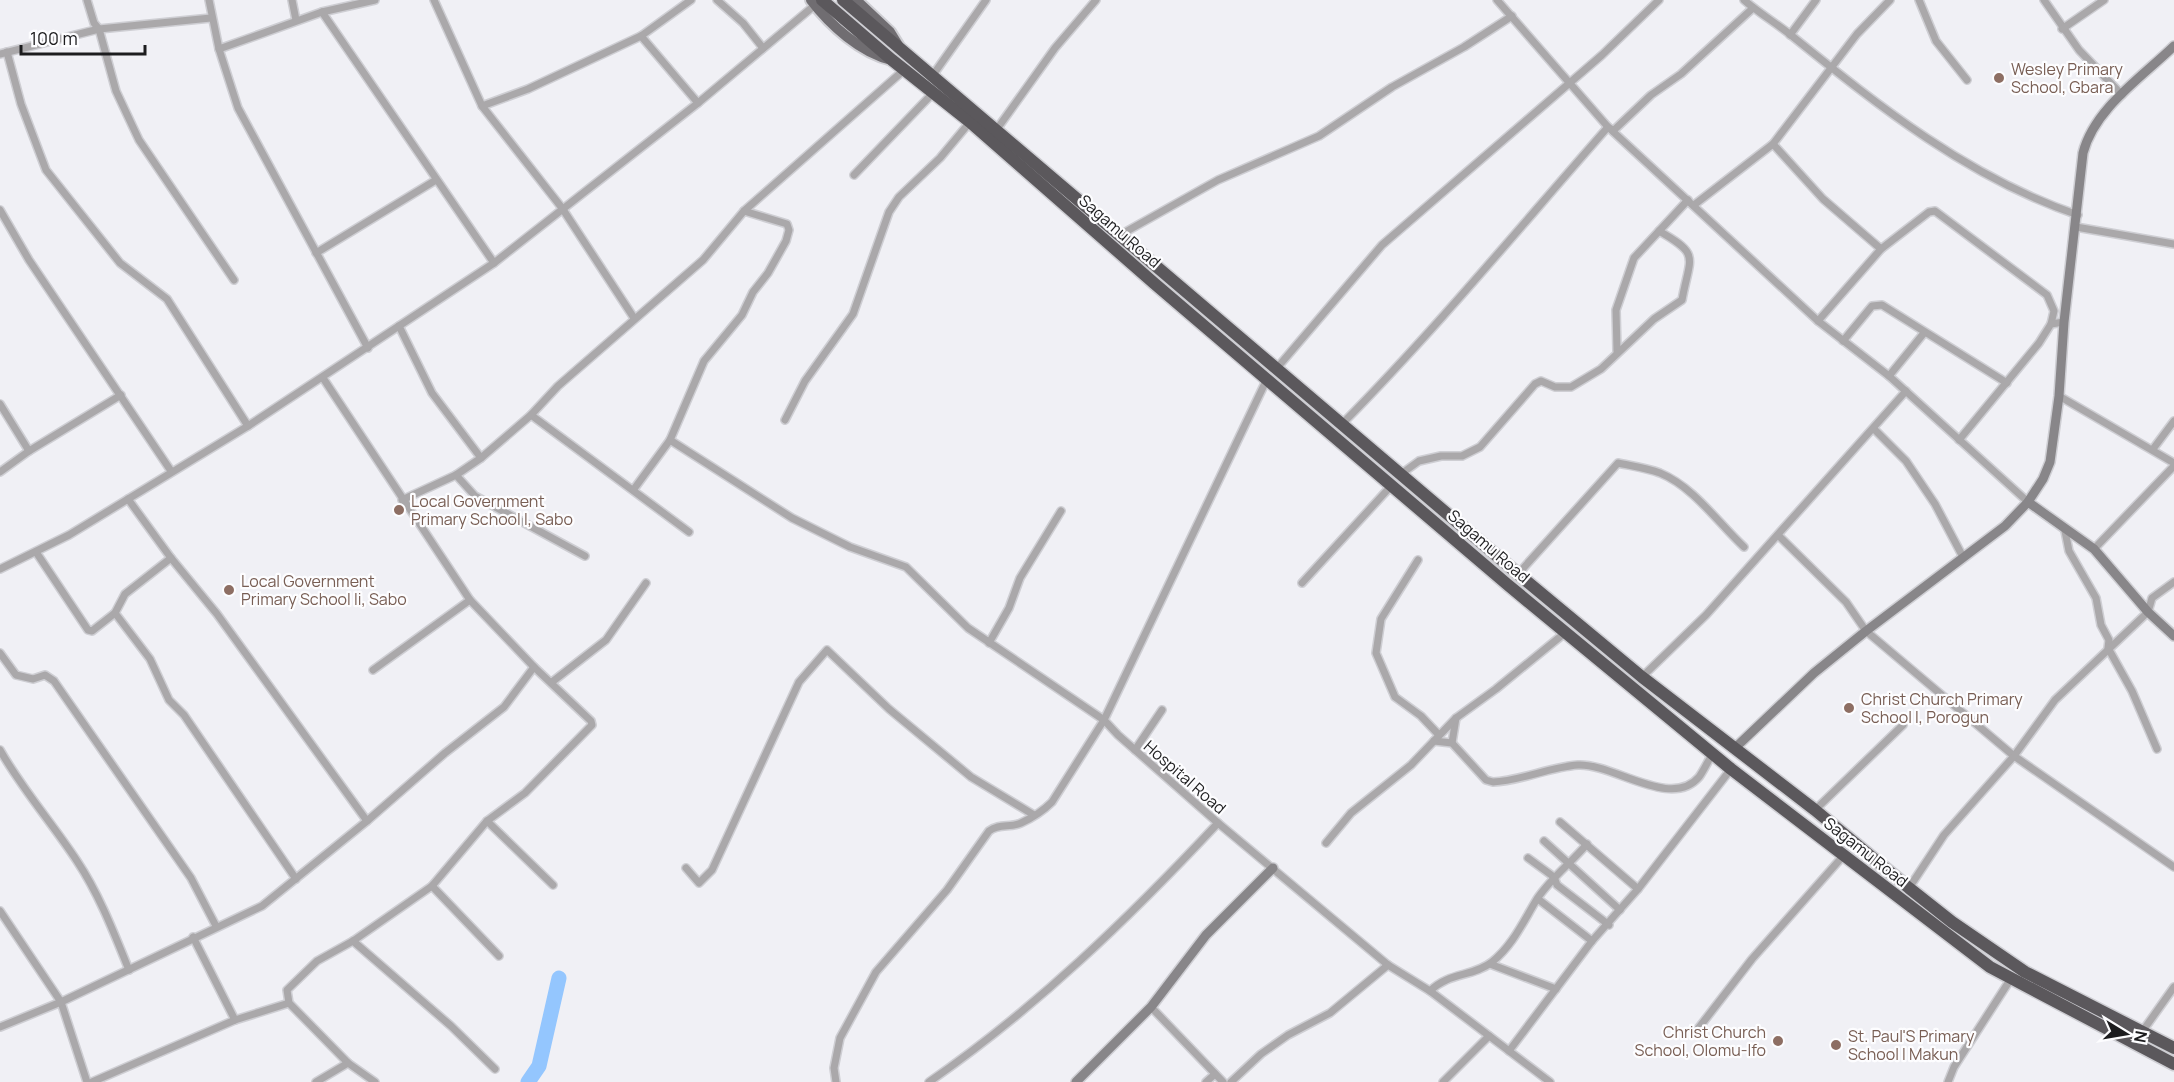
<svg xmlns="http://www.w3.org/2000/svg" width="2174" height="1082" viewBox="0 0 2174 1082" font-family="Manrope,sans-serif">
<rect width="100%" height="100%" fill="#f0f0f5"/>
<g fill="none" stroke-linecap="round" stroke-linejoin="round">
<polyline stroke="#94c6fe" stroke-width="15" points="528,1082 539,1066 559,978"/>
<defs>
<g id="street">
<polyline points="87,0 94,23 99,29 116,91 139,140 234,280"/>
<polyline points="209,0 219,49 238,108 368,348"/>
<polyline points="292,0 296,20"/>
<polyline points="434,0 482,106 562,208 634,318"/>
<polyline points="717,0 743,23 763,48"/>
<polyline points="1497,0 1608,127 1818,321 1889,376 2028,502"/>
<path d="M1744 0C1759 13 1776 23 1792 36 1880 107 1969 178 2078 215"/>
<polyline points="1919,0 1936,41 1967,80"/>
<polyline points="2044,0 2079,50 2122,95"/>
<polyline points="322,12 494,263"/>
<polyline points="2062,29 2104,0"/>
<polyline points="1790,35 1816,0"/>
<polyline points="641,36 698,103"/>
<polyline points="219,49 322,12 375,0"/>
<polyline points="7,52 21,104 46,170 120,263 167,299 248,426"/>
<polyline points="0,54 99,29 211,18"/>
<polyline points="933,75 986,0"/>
<polyline points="482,106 528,89 641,36 691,0"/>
<polyline points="997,129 1055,48 1096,0"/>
<polyline points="1611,129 1613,131 1651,95 1681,74 1753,8"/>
<polyline points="1773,144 1823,199 1881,249"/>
<polyline points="854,175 933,93"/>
<polyline points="1694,205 1773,144 1857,34 1890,0"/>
<polyline points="0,210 29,260 171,471"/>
<polyline points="2076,227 2174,244"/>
<polyline points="1120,235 1218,180 1319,136 1392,87 1464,47 1512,16"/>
<polyline points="316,253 436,180"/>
<polyline points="1818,321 1881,249 1929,212 1935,211 2047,295 2054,311 2051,324"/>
<polyline points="399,326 432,393 481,458"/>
<polyline points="1843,341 1872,306 1882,305 2007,383"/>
<polyline points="1617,351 1616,310 1634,258 1688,200"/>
<polyline points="1277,368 1382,245 1602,55 1659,0"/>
<polyline points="1889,376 1924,333"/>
<polyline points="323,378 470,600 534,667 591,721 592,725 525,793 487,821 432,886 353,941 317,961 287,990 289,1003 348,1063 375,1082"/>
<polyline points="1267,379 1104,720 1118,735 1218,823 1388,965 1430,991 1550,1082"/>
<polyline points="2059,396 2174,463"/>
<polyline points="0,404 29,451"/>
<polyline points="531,415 689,532"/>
<polyline points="785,420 805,381 853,314 889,212 899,197 940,158 970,122"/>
<path d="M1343 423C1436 329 1520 227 1608 127"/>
<polyline points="1874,429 1906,461 1935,504 1963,557"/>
<path d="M670 440 792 518 850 547 906 567 968 628 1104 720 1052 802C1043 811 1032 818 1021 823 1010 828 999 823 989 831L947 890 876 972 840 1038 834 1068 836 1082"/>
<polyline points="1959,440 2039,343 2051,324 2064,322"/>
<polyline points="2153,449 2174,421"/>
<polyline points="0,472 29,451 121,395"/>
<path d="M1401 474 1419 461 1441 456H1462L1480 447 1535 384 1541 381 1555 387H1571L1601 369 1654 319 1682 300C1690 256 1701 255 1659 231"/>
<polyline points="456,475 475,496 585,556"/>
<polyline points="634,489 670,440 704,361 742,315 753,292 768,273 786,241 789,230 787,224 744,211"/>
<polyline points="128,499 171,558 217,614 367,821"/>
<polyline points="402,500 456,475 481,458 531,415 558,386 703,260 744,211 904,70"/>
<polyline points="2065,531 2069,551 2096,598 2101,625 2109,640 2108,648 2132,691 2157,749"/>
<polyline points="1779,536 1846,602 1866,631 2014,756 2174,867"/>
<polyline points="2094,549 2174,466"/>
<polyline points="36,552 88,630 92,631 115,613 125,594 171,558"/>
<polyline points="1418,560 1381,619 1376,653 1395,697 1421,716 1438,734"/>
<polyline points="0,569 69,535 248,426 494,263 698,103 815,5"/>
<path d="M1518 574 1618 463C1632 466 1647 468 1660 473 1694 487 1718 523 1744 547"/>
<polyline points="1302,583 1392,485"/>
<polyline points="115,613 150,659 169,700 184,715 296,879"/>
<polyline points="989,643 1009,608 1020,578 1061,511"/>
<polyline points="0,653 16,675 33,679 45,675 54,681 191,878 216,926"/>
<polyline points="373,670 470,600"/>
<polyline points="1642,677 1706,615 1906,391"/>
<polyline points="552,682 606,640 646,583"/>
<path d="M1434 741 1452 743 1486 780 1493 782C1521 781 1549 767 1578 765 1613 763 1671 810 1699 777 1704 770 1708 761 1713 753"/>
<polyline points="1452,743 1456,718"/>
<path d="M0 750C22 789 52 823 77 861 99 894 114 933 129 970"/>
<polyline points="1135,750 1162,710"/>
<polyline points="1815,810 1903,725"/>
<polyline points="487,821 553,885"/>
<polyline points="1560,822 1638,889"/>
<polyline points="1544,841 1620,910"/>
<polyline points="1326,843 1351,813 1411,765 1456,718 1496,689 1566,632"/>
<polyline points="1528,858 1554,877 1557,885 1609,925"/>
<polyline points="686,868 699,883 712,870 799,682 827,650 889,709 971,777 1034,815"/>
<polyline points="432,886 499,956"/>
<polyline points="1909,888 1944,835 2014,756 2055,700 2148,612 2152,598 2174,582"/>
<polyline points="1538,899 1592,941"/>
<polyline points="0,911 61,1002 87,1082"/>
<polyline points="193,937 235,1020"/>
<polyline points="353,941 451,1026 495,1069"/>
<polyline points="1490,964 1556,989"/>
<path d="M1430 991C1449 972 1473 977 1492 962 1513 945 1523 922 1537 899 1551 878 1571 863 1587 844"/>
<polyline points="1151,1007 1223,1082"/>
<polyline points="0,1027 61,1002 262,906 367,821 445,753 504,707 534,667"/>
<polyline points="2142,1032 2174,987"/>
<polyline points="1694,1034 1752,959 1844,855"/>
<polyline points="1509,1051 1592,941 1638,889 1731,769"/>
<polyline points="92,1082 235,1020 289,1003"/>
<polyline points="316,1082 348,1063"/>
<path d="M929 1082C1035 1009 1130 917 1218 823"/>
<polyline points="1206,1082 1215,1074"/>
<polyline points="1231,1082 1261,1054 1288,1035 1330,1013 1388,965"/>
<polyline points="1443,1082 1489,1036"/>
<polyline points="1948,1082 1954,1067 2012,977"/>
</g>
<g id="secondary">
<polyline points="2028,502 2094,549 2148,612 2174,636"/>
<path d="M1735 748 1814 673 1866 631 2005 526 2028 502 2043 479 2050 462 2059 396 2064 322 2083 153C2094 109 2142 77 2174 46"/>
<polyline points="1076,1082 1151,1007 1206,935 1273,868"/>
</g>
<g id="primary">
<path d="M811 0C830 25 861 53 892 60"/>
<polyline points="856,0 890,32 898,45"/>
</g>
<g id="highway">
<polyline points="822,0 892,60 970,122 1155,284 1508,585 1731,769 1990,967 2174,1064"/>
<polyline points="843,0 1518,574 1642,677 1815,810 1909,888 1952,922 2025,972 2174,1048"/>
</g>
</defs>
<use href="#street" stroke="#ceced3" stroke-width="10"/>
<use href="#secondary" stroke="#ceced3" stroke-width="12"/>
<use href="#primary" stroke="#ceced3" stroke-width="14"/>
<use href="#highway" stroke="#ceced3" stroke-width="15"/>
<use href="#street" stroke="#aaa8aa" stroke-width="7"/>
<use href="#secondary" stroke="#888689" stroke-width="9"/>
<use href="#primary" stroke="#706d71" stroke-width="10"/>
<use href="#highway" stroke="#5b585c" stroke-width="12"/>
</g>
<g fill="#8d6e63" stroke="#fdfdff" stroke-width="2">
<circle cx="1999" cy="78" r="6"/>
<circle cx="399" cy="510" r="6"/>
<circle cx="229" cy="590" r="6"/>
<circle cx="1849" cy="708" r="6"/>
<circle cx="1778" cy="1041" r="6"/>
<circle cx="1836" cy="1045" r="6"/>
</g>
<g text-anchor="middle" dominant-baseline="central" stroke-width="4.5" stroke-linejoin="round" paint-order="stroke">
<g font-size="16" fill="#785e54" stroke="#fdfdff" text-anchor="start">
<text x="2011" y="69">Wesley Primary<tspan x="2011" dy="18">School, Gbara</tspan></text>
<text x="411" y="501">Local Government<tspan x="411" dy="18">Primary School I, Sabo</tspan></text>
<text x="241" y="581">Local Government<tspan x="241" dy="18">Primary School Ii, Sabo</tspan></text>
<text x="1861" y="699">Christ Church Primary<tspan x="1861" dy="18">School I, Porogun</tspan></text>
<text x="1766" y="1032" text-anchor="end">Christ Church<tspan x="1766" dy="18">School, Olomu-Ifo</tspan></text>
<text x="1848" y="1036">St. Paul'S Primary<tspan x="1848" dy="18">School I Makun</tspan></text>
</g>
<g font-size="16" fill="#1c1c1e" stroke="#fdfdff">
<text transform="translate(1120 231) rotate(41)">Sagamu Road</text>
<text transform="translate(1489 546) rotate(41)">Sagamu Road</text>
<text transform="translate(1185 777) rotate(41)">Hospital Road</text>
<text transform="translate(1866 852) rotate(38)">Sagamu Road</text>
</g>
</g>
<g transform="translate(2126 1034) rotate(101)" stroke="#fdfdff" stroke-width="4.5" paint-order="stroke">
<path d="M0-4.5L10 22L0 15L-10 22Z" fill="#1c1c1e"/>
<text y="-9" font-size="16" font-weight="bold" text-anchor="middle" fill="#1c1c1e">N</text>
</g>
<path d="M21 45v9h124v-9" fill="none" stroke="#1c1c1e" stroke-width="3"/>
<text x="30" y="45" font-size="18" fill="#1c1c1e" stroke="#fdfdff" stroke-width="4.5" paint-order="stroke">100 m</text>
</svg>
